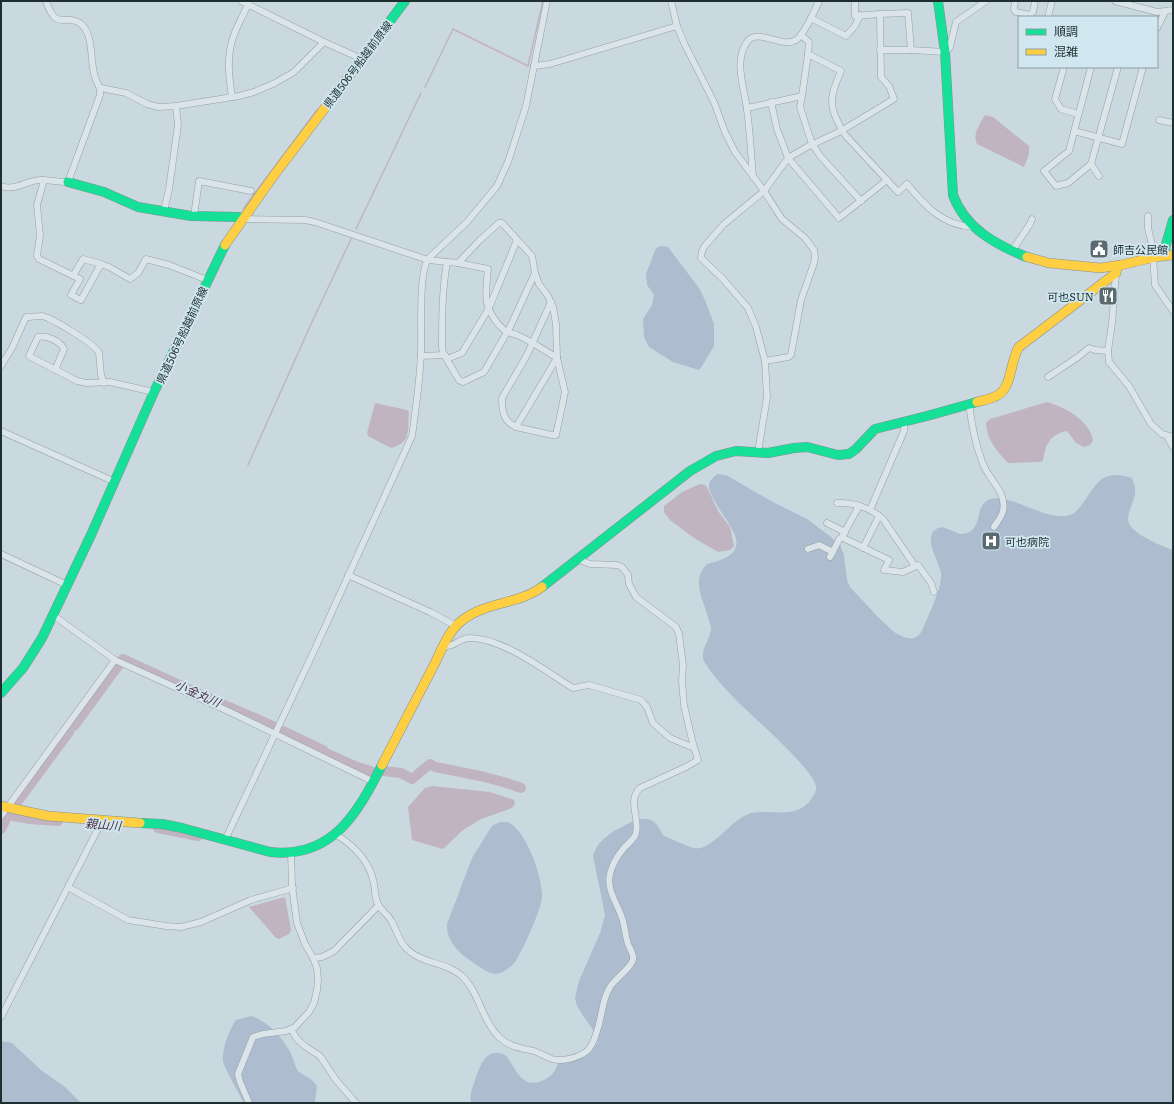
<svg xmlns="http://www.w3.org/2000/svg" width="1174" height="1104" viewBox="0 0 1174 1104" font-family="Literata,'Noto Sans JP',serif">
<rect width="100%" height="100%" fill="#cad9df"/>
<g fill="#aebcd0">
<polygon points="661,246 668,247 699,288 705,300 714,324 714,346 704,363 699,370 673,362 649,347 644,337 643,319 652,305 654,295 647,285 646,274 656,248"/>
<path d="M717 474 726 475 771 501 807 519 831 537 840 545 844 555 847 580 850 587 878 617 894 632C905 638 914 643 922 631 927 618 943 586 941 573 939 561 921 536 938 528 944 525 954 533 961 534 964 534 967 533 970 532 973 529 976 526 977 522 979 516 980 507 984 503 1003 484 1049 528 1074 513 1079 509 1082 504 1086 499 1099 478 1106 470 1132 478 1140 495 1131 501 1128 517 1125 532 1162 546 1173 550V1103H471C469 1093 473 1088 475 1080 480 1067 485 1048 503 1054 512 1057 516 1082 533 1083 540 1083 550 1078 554 1072 556 1068 557 1064 561 1062 565 1059 570 1056 574 1055 585 1050 591 1054 598 1042L595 1033 582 1014 577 1006 575 998 579 981 600 933 605 915 593 856C596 844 606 836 616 830 628 824 646 811 657 825 660 828 661 833 663 835 666 837 691 848 694 848 696 849 698 848 700 848 717 845 733 817 752 813 771 809 794 819 809 802 812 798 816 793 816 788 817 772 752 716 738 702 726 690 714 677 705 663 698 651 710 641 711 629 711 626 709 621 708 617 703 599 691 580 707 564 761 552 727 526 713 498 711 494 709 490 709 486 709 480 713 478 717 474Z"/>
<path d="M501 822C503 822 505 822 507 822 526 828 543 879 542 897 542 908 522 952 515 962 511 967 502 974 495 974 487 973 475 964 468 959 457 951 446 939 447 924L472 858 490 829 493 825Z"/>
<path d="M251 1016C268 1021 285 1040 292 1056 294 1061 295 1066 298 1071 304 1077 312 1077 317 1086L315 1103H244C240 1095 224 1068 223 1061 222 1048 229 1030 236 1020Z"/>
<polygon points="1,1041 12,1043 41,1070 65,1087 81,1103 1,1103"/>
</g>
<g fill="#c0b4c1">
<path d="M985 115 993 117 1029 146V154L1024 167 977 144C972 134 980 124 985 115Z"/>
<path d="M1047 402C1065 407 1089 420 1093 440L1090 445 1084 447 1076 443 1067 431C1050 434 1045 445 1043 461L1040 462 1008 463C997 451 986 439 986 423L990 419Z"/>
<path d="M375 403 407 410 409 412C407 430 412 443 391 448L368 436 367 433Z"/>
<polygon points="700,484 705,485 707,487 718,511 730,527 734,546 730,550 718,552 694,538 670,520 664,512 664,506 682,492"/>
<polygon points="432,786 490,792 514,800 515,804 512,808 481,819 463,830 443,849 412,840 408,807 425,788"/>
<polygon points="285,897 291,930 289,934 279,939 276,938 249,907"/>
</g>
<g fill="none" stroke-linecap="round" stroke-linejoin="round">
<g stroke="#c0b4c1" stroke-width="1.5">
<polyline points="425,87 453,29 528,66 543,1"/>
<polyline points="243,209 317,110"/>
<polyline points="356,229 421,93"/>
<polyline points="248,465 311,324 351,239"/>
</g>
<g stroke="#c0b4c1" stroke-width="10">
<polyline points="123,659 206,697 273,726"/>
<polyline points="74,726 118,666"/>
<polyline points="283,731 323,750 326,753 355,766 373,772"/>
<path d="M384 771 401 773 412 779 430 764 435 767C464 773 493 777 521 788"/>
<polyline points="15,805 69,732"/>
<polyline points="158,828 198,836"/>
<polyline points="1,829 8,815 30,819 58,821"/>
</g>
<defs>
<g id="street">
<polyline points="241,1 324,42"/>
<polyline points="671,1 677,26 685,45 714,102 725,132 735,152 764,191 782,219 805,238 814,250 815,257 814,263 801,300 791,355 788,357 765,361"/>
<polyline points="855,1 855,16 880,14"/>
<polyline points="1015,1 1014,9 1016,12 1029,15 1033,12 1035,1"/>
<polyline points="1115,1 1157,12 1173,10"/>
<polyline points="1048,17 1052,1"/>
<polyline points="811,18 846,36 855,26 860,15"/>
<polyline points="1157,28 1165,12"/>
<polyline points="801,35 809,42 808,54"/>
<polyline points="880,50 911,50"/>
<polyline points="534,66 550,64 677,26"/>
<polyline points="1064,67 1055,99 1061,109 1078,114"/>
<polyline points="1091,67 1069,151 1044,171 1056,186 1068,183 1091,164 1118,67"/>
<polyline points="101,88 126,93 147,104 158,107 176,106 239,96 254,92 275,83 294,72 324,42 362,59"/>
<polyline points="802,96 800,107 812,144 821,157 861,201"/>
<path d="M232 97C229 77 226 55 234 35 238 23 245 13 249 1"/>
<polyline points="771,102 777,129 788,158 839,218 887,180"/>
<path d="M747 108 802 96 808 54 841 71C833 90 827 102 838 122 840 127 842 131 846 136L898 192 907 184C925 206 943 226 974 227"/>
<polyline points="1159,120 1173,123"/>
<polyline points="1074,131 1122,144 1143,67"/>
<polyline points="1091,164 1099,176"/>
<path d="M753 177C751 154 750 132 747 110 745 89 733 62 747 42 758 27 782 49 796 40 804 35 815 10 819 1"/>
<polyline points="44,180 37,205 40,235 37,256 39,259 80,279 71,295 81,300 101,264 83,259 73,276"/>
<path d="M1 186C16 191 25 181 40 180 49 180 59 182 68 182L100 95C101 85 97 85 95 77 90 64 94 34 81 24 65 12 57 33 46 1"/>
<polyline points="164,211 169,189 178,125 176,106"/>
<polyline points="194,216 199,181 251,191"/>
<path d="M242 219 305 220 315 222 428 260 458 263 488 269C487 280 485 293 487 303 489 312 496 323 503 329 507 333 512 333 517 335 531 341 544 350 557 358"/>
<polyline points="1012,251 1030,224 1032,219"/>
<polyline points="1153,257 1155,285 1173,311"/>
<polyline points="1145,259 1146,253 1152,245 1148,228 1148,216"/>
<path d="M447 262C442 291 442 319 442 347L443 353 459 380 463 382 484 372 510 327 535 273"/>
<path d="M458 263 480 240 499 223H502L532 256 535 273 539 284 548 296 553 307 556 324 557 358 565 392 556 435H552L516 427C503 421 502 411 502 398L527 355 551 302"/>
<polyline points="101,264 109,267 130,279 138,273 146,259 169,265 207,280"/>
<polyline points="1116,273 1112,323 1108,351 1109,362 1129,386 1151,424 1162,434 1173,437"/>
<polyline points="421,356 445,355"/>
<polyline points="447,359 462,353 489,308 517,240"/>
<path d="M1 366 12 348 26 317C31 317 37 316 42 316 52 318 95 344 99 353L101 375 104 383"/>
<path d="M55 370 64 349C60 341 47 335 38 337L29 356 77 381 87 383 110 382 154 392"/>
<polyline points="1048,377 1078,357 1089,348 1095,350 1108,351"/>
<path d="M969 404C972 425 975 444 983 464 989 480 1007 492 1003 511 1002 516 997 522 994 527"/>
<polyline points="516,427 557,358"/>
<polyline points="1,431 115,482"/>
<polyline points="1167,436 1173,447"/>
<polyline points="758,452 767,397 765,361 756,327 748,308 722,278 701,258 702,251 704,247 723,225 764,191 788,158 807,147 841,131 894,99 889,86 881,77 880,14 908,13 911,50 945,52 948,50 950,47 956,22 986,1"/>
<path d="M837 503C853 502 871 508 883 519L915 566"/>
<polyline points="859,506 843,535 843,538 889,560 884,570 903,572 918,565 931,583 934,592"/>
<polyline points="870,510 904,431 905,421"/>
<polyline points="827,523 845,532"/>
<polyline points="863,548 879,516"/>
<polyline points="808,549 819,545 833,552"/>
<polyline points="1,554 67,585"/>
<polyline points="830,557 840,538 843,538"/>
<polyline points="348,575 430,612 456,626"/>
<polyline points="53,615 115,660 230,712 374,782"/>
<path d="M445 646C456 647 458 638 470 638 503 638 545 671 573 688L589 685 641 700 647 707 653 723 670 738 694 748"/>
<polyline points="1,816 115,660"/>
<path d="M335 834C355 846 370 861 374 884 375 891 375 898 378 904 381 911 389 915 392 922 397 931 399 941 406 948 421 964 447 962 462 976 479 992 482 1021 500 1038 510 1047 521 1048 534 1051 540 1053 546 1057 552 1059 562 1062 578 1058 587 1051 592 1047 595 1038 597 1031 602 1017 602 999 610 987 615 979 633 966 633 959 634 954 630 949 628 944 625 935 625 926 622 918 618 904 606 890 610 874 612 865 618 855 624 848 628 843 635 839 636 833 640 819 627 800 640 788L686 767 698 760 692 740 684 705 682 681 683 665 679 634 676 627 636 597 629 584 628 575 622 567 617 565 590 564 577 559"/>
<path d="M225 840 314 651 412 436C416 408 420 380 421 352 422 333 418 270 429 258L467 222 497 186 508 162 526 106 547 1"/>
<polyline points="68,887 102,821"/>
<polyline points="313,958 322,957 334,951 378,906"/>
<polyline points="1,1017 68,887 128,920 166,926 181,927 201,922 251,900 293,888"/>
<polyline points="291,1029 297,1039 306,1047 320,1056 336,1080 356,1103"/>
<polyline points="249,1103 240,1082 238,1074 253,1037 263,1034 286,1031 295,1027 309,1012 314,1003 317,990 318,980 317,968 313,958 305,944 297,923 292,886 291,852"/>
</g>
<g id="fast">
<path d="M938 1 945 52 953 195C965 228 996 245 1027 257"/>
<polyline points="352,72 405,1"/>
<polyline points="68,182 104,192 138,207 191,216 239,217 242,219"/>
<polyline points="1163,255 1173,220"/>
<polyline points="542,587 690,471 716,456 736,451 768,453 794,448 807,447 838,455 849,454 856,449 875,429 927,416 977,402"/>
<polyline points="1,693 23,668 42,638 91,535 154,392 225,245"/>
<path d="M140 823 162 824 182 828 270 852C333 859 358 812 382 765"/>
</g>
<g id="slow">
<polyline points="225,245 272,178 352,72"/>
<polyline points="1027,257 1049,263 1100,268 1121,265 1155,257 1173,255"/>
<path d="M977 402C984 400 991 399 998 395 1012 387 1010 361 1019 347L1116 273 1118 265"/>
<path d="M382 765C400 731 417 698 434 665 442 649 449 629 464 619 487 602 519 604 542 587"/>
<polyline points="1,806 48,816 140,823"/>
</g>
</defs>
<use href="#street" stroke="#94a0a4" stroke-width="7"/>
<use href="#fast" stroke="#849094" stroke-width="10"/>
<use href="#slow" stroke="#849094" stroke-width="10"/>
<use href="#street" stroke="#dbe4e8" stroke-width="6"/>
<use href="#fast" stroke="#16e098" stroke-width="9"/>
<use href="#slow" stroke="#ffcf43" stroke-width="9"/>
</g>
<defs>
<symbol id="civic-square" viewBox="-11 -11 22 22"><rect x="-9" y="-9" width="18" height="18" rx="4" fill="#5a6a6e" stroke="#d1e7f0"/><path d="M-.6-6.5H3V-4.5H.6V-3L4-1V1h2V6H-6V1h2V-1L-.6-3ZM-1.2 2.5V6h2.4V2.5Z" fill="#fff"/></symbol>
<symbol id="restaurant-square" viewBox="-11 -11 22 22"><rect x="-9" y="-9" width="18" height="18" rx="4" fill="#5a6a6e" stroke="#d1e7f0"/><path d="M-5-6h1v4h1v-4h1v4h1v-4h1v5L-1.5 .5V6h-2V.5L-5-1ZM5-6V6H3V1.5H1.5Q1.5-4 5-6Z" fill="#fff"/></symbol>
<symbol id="hospital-square" viewBox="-11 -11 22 22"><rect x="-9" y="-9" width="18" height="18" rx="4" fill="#5a6a6e" stroke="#d1e7f0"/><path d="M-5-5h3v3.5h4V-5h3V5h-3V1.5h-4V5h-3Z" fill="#fff"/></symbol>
</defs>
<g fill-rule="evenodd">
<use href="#civic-square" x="1088" y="238" width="22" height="22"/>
<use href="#restaurant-square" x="1097" y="285" width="22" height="22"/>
<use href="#hospital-square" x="980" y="530" width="22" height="22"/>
</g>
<g text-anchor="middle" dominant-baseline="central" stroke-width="3.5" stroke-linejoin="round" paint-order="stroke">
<g font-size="11" fill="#1e2f31" stroke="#d1e7f0">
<text transform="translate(357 64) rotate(-53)">県道506号船越前原線</text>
<text transform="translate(181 335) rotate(-65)">県道506号船越前原線</text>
</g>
<g font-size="11" fill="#1e2f31" stroke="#d1e7f0" text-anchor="start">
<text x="1113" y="249">師吉公民館</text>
<text x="1094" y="296" text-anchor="end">可也SUN</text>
<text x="1005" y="541">可也病院</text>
</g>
<g font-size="12" font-style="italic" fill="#4e2f3e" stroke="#d1e7f0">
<text transform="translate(198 693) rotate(24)">小金丸川</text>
<text transform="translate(103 824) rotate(4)">親山川</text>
</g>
</g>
<rect width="1174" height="1104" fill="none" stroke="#1e2f31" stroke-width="4"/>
<rect x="1018" y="16" width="140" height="52" fill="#d1e7f0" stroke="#899da4"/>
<rect x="1026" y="29" width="20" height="6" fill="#16e098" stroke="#899da4"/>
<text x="1054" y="36" font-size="12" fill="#1e2f31">順調</text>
<rect x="1026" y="49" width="20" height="6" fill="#ffcf43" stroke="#899da4"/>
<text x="1054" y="56" font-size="12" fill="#1e2f31">混雑</text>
</svg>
